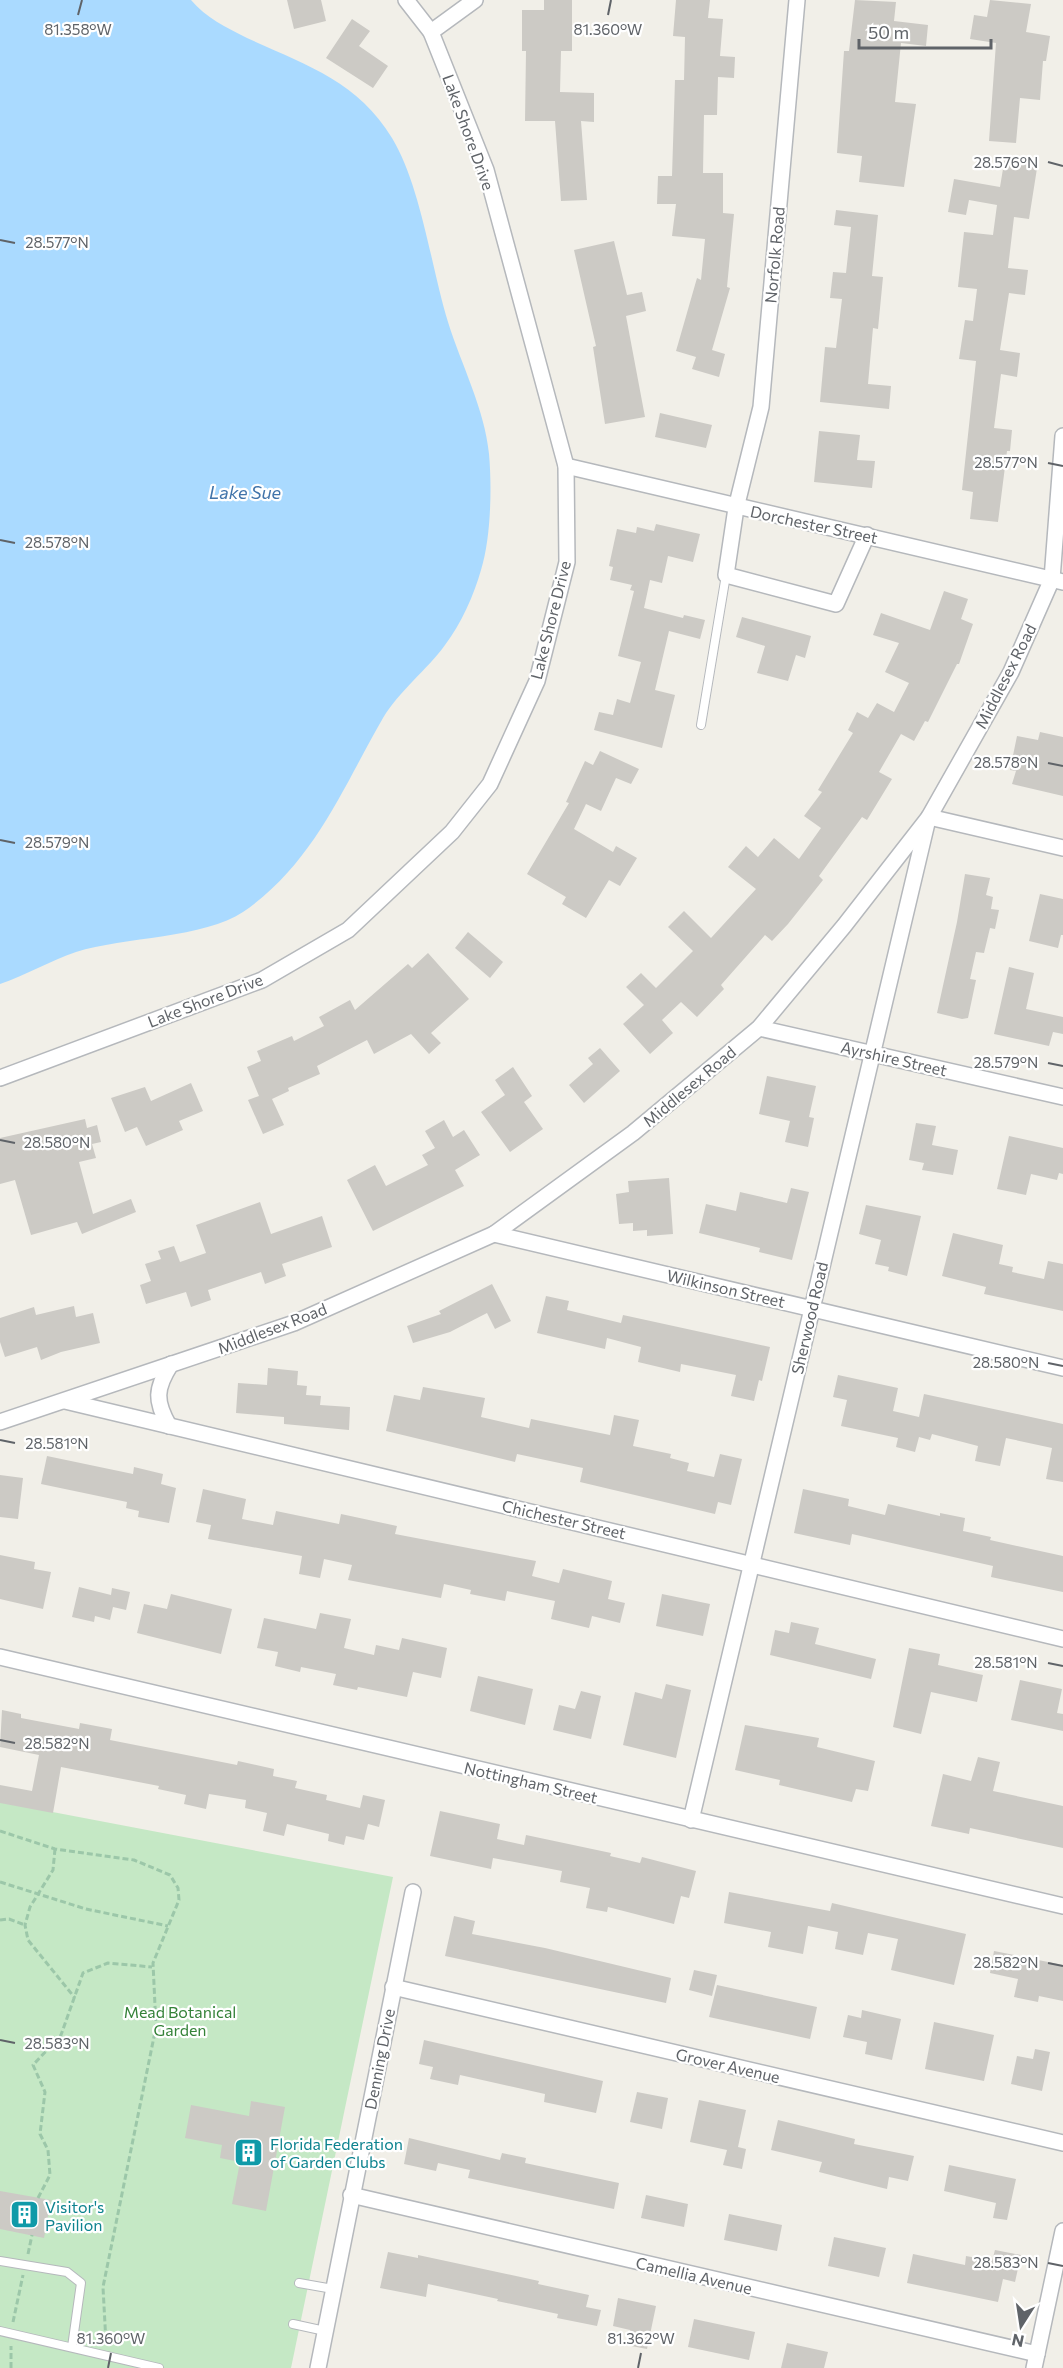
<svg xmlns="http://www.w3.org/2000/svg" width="1063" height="2368" viewBox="0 0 1063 2368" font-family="Commissioner,sans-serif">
<rect width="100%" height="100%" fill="#f1efe8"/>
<polygon fill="#c5e8c5" points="0,1802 393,1877 291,2368 0,2368"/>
<path fill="#aadaff" d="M0 0H191C206 18 226 27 247 38 304 64 358 81 392 138 421 186 431 267 448 322 461 364 485 410 489 454 492 487 491 538 481 570 474 595 461 624 445 645 427 670 399 691 383 718 342 789 314 863 243 912 205 938 124 937 76 952 50 961 26 975 0 984Z"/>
<g fill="#cccac5">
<polygon points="287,0 321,0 326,21 294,29"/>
<polygon points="544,0 572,0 572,51 561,51 560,92 594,93 594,122 581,121 587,200 561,201 555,121 525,121 526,51 522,51 522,10 544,10"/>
<polygon points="676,0 710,0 708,18 723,19 720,56 735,57 734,78 718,77 717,115 704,115 703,173 723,173 723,213 734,214 727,287 730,288 712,350 725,354 719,377 692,369 696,357 676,351 697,278 701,280 705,239 672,236 676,204 657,204 658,176 672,176 675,80 684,80 685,37 673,36"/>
<polygon points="855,0 896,2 894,21 928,25 926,46 901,43 895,102 916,104 904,187 859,182 862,156 837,153 844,51 849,51"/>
<polygon points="990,0 1031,4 1026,32 1050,36 1046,61 1043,61 1040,100 1020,98 1016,143 989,141 996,43 970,39 974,15 987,17"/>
<polygon points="352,19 370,31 359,46 388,66 373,88 326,58"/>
<polygon points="1005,157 1038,162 1029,219 1014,217 1008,268 1028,270 1025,295 1009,293 1000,350 1020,353 1017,377 1001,374 994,428 1012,430 1010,451 1007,451 998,522 970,519 973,492 962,490 976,361 959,359 965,320 973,321 977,289 958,287 964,232 993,235 997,205 969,200 966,215 948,212 954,179 1000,187"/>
<polygon points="836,210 878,215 872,276 883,277 878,329 873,328 868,384 891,386 889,409 820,402 825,347 836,348 842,299 830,298 833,272 846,273 851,227 834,225"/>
<polygon points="614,241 627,295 642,292 646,311 626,316 645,417 605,424 593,347 596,346 574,250"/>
<polygon points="660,413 712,425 706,448 655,437"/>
<polygon points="819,431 860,435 857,460 875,461 872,488 814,482"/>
<polygon points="656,524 700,534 693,562 668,556 662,583 650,580 644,608 683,618 684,615 705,620 700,639 669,631 655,690 675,695 662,748 594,730 599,712 613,715 617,699 630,703 641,662 618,656 634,591 630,590 632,585 610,580 613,567 609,566 617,529 636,533 637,527 654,531"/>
<polygon points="944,591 968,599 961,619 973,624 959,664 957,664 928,722 925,721 914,741 901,734 879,772 892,779 867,820 862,817 819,876 823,880 788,924 772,941 765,935 721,985 724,989 697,1017 681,1002 662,1020 673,1033 650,1054 623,1024 644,1005 626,987 641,973 656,988 693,951 668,927 684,911 711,938 756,889 728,867 746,846 758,857 774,838 799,859 821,828 804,816 822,792 818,790 853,733 848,730 857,712 868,718 877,703 894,712 909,683 885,672 899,643 873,635 881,613 930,630"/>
<polygon points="742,617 811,636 805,658 796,655 788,681 757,673 765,646 736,637"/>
<polygon points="1040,732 1063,737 1063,796 1012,784 1016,771 1010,770 1017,736 1038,740"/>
<polygon points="600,751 639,769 631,784 616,778 601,811 586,804 574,829 613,852 616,846 637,858 620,886 609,880 586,918 562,904 566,897 527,874 569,803 566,802 585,761 593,765"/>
<polygon points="965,874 990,878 986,895 993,897 991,909 999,910 995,929 990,928 984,953 976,952 970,979 976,980 968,1018 962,1019 937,1013 957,922"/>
<polygon points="1040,894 1063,899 1063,935 1061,935 1058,948 1029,941"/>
<polygon points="468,932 503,962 490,978 455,948"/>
<polygon points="428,953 469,999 431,1033 441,1043 429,1054 411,1034 374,1054 367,1040 317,1066 320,1074 288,1088 289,1091 272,1099 284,1125 263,1134 248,1100 259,1096 247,1067 261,1061 257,1051 292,1036 294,1041 324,1026 319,1017 350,1000 355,1010 408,964 412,968"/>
<polygon points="1009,967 1034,973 1026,1009 1063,1017 1063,1034 1053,1032 1049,1046 994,1034"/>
<polygon points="600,1048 620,1071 584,1103 569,1085 593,1064 588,1058"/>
<polygon points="513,1067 532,1096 524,1102 543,1129 510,1152 481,1112 505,1095 495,1080"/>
<polygon points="767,1076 816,1086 809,1117 814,1118 808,1147 785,1142 790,1121 759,1114"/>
<polygon points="191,1083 203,1111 179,1121 183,1130 146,1146 137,1127 125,1132 111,1098 145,1087 151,1101"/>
<polygon points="85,1119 87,1128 97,1125 101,1142 92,1144 96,1158 79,1162 93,1214 131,1199 136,1212 82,1234 77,1222 31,1235 15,1180 0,1184 0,1138"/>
<polygon points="444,1120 453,1137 464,1130 480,1155 455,1170 464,1186 373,1231 347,1180 375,1165 386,1186 428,1165 422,1155 435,1148 425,1131"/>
<polygon points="916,1123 936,1126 932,1145 958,1150 953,1175 922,1170 924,1163 909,1160"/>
<polygon points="1009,1136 1063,1148 1063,1174 1059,1173 1057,1180 1031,1174 1026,1195 997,1189"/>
<polygon points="669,1178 673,1234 647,1236 647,1230 633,1231 633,1223 619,1224 616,1194 629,1192 628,1181"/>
<polygon points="791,1188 809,1192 792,1260 759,1252 760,1248 699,1233 706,1204 736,1211 740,1192 787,1203"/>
<polygon points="260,1202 271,1234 322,1216 332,1247 282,1264 286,1276 265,1284 261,1272 208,1290 211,1300 191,1307 186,1292 146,1304 140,1285 151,1281 145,1264 161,1259 158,1251 174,1246 180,1262 206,1253 196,1225"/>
<polygon points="866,1205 921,1216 907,1276 888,1271 889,1267 875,1264 881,1240 859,1234"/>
<polygon points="953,1233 1003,1245 999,1264 1013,1267 1012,1272 1044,1279 1048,1261 1063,1264 1063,1311 984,1294 986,1287 942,1276"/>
<polygon points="492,1284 511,1321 495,1329 487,1313 450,1332 413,1343 407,1326 441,1314 439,1311"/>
<polygon points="546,1296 569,1301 567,1310 621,1323 623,1315 770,1347 762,1381 759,1380 754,1401 731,1396 736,1375 681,1364 680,1372 638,1362 641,1347 607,1338 605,1349 537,1333"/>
<polygon points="74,1306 76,1317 93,1313 100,1343 61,1352 41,1360 37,1347 5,1357 0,1342 0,1318 34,1307 36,1315"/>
<polygon points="268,1368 298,1371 297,1385 307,1386 306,1395 321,1396 320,1405 350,1407 349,1430 284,1424 284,1417 236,1413 238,1383 267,1385"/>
<polygon points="838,1375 898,1388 893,1411 919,1417 924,1394 1063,1424 1063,1482 1046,1479 1052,1448 1006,1438 1000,1466 975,1461 978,1446 932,1434 930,1440 919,1437 915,1452 896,1447 898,1438 841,1426 847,1400 833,1397"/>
<polygon points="423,1387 485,1398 481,1417 529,1428 531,1419 610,1435 614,1415 639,1420 633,1446 671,1454 670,1458 689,1463 687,1471 714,1477 720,1454 742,1459 731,1505 718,1502 715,1514 580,1482 583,1468 517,1454 515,1462 386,1431 394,1395 420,1400"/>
<polygon points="47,1456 133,1474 134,1467 163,1474 161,1484 176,1488 169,1523 138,1517 139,1511 126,1508 127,1502 41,1484"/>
<polygon points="0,1475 23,1478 18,1519 0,1517"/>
<polygon points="203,1489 246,1499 242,1519 273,1525 276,1511 339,1524 341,1514 397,1526 395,1534 536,1561 532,1576 559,1583 563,1569 612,1581 608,1599 625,1603 620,1623 592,1616 589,1628 551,1619 555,1601 507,1591 505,1601 470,1594 471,1590 444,1584 441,1598 348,1580 352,1565 324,1559 320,1578 299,1574 302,1556 208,1539 211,1525 196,1522"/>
<polygon points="803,1489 849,1499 848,1506 885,1515 888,1504 940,1516 940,1513 965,1518 963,1531 991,1537 990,1540 1063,1556 1063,1592 991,1577 993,1566 852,1534 850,1545 794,1533"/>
<polygon points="0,1555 35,1562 34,1569 51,1572 43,1609 0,1599"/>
<polygon points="79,1587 111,1595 112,1588 130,1592 126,1610 113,1607 110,1620 95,1616 94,1622 72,1617"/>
<polygon points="171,1594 232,1609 221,1654 137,1633 144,1604 167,1609"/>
<polygon points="662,1594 710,1604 703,1636 656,1626"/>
<polygon points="320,1613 351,1619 344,1648 374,1655 376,1645 399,1650 402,1638 447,1648 441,1678 413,1672 407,1697 358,1687 357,1690 333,1685 336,1674 301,1667 300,1672 275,1666 278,1652 257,1648 264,1618 316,1629"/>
<polygon points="791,1622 819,1628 815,1644 876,1659 871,1679 770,1655 775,1630 789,1633"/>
<polygon points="909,1648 940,1654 938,1665 983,1675 977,1702 931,1692 921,1734 893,1727"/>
<polygon points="478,1676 533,1689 525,1725 470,1711"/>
<polygon points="1020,1680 1062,1689 1057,1713 1063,1714 1063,1731 1011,1720"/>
<polygon points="666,1684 691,1690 676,1758 623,1745 635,1692 662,1699"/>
<polygon points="581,1691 601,1696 591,1739 553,1730 559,1705 575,1709"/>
<polygon points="2,1710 21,1714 21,1718 79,1729 80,1723 112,1729 110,1740 237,1765 238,1761 274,1769 273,1776 297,1781 295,1788 327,1795 326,1800 360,1808 363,1795 385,1800 379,1827 368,1824 364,1840 346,1836 344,1845 328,1841 329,1834 287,1824 284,1836 263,1831 267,1813 245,1808 246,1800 209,1794 206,1809 184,1804 186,1795 158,1789 159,1786 61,1767 53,1813 0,1803 0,1785 32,1791 39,1755 0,1747"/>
<polygon points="745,1725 819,1738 817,1747 875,1761 868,1791 856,1789 852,1802 779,1785 780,1780 735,1770"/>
<polygon points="978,1757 1000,1762 993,1791 1063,1806 1063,1848 970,1828 969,1834 931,1826 943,1774 971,1781"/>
<polygon points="440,1811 500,1824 497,1839 524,1845 526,1835 611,1853 610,1856 640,1863 642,1857 696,1871 689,1898 681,1896 674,1924 608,1907 607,1912 586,1908 590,1888 560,1882 562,1871 493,1858 491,1869 430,1856"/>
<polygon points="729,1892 830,1911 832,1903 966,1934 954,1985 891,1970 898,1939 868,1933 863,1955 835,1949 838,1932 808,1926 803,1954 768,1947 771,1932 724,1923"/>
<polygon points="454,1916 475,1921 472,1934 545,1948 671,1978 666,2003 445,1956"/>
<polygon points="994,1951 1063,1965 1063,2001 1039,1996 1038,2002 1014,1997 1018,1979 990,1973"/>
<polygon points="694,1970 717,1975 712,1996 689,1990"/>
<polygon points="717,1985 817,2007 810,2039 709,2017"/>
<polygon points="862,2010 901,2019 892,2060 865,2054 867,2042 843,2037 848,2015 861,2018"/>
<polygon points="934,2022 994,2035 984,2081 925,2069"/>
<polygon points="424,2040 603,2081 596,2113 544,2102 545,2094 460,2075 458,2085 430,2079 433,2067 419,2064"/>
<polygon points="1035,2049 1050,2052 1042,2091 1011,2084 1017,2056 1033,2059"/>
<polygon points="637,2092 668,2098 662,2129 630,2122"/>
<polygon points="699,2100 746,2110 738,2147 746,2149 742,2169 723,2165 727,2150 690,2142"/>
<polygon points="251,2101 285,2107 266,2211 232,2204 240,2162 220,2158 222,2145 185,2138 191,2105 249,2116"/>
<polygon points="778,2120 855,2139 854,2144 914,2156 908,2181 889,2177 887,2189 862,2183 819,2172 822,2162 771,2150"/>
<polygon points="409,2138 500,2160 502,2153 526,2158 525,2163 619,2183 614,2209 468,2178 470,2170 438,2163 436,2171 404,2164"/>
<polygon points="949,2165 1016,2179 1007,2220 993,2218 996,2203 944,2191"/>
<polygon points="0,2191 51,2200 44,2238 0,2229"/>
<polygon points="646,2195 688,2204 684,2227 641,2218"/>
<polygon points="729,2214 782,2225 777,2251 724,2240"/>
<polygon points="834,2237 886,2248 879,2277 828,2266"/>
<polygon points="995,2250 1021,2255 1015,2282 1003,2279 998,2302 907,2283 913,2254 965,2265 966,2256 992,2261"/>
<polygon points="388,2252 418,2258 418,2255 539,2281 538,2284 589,2295 586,2307 601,2310 597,2326 557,2318 558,2314 497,2301 498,2299 428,2284 426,2297 380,2288"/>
<polygon points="618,2298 656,2306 647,2349 626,2345 630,2330 613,2326"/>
<polygon points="694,2319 755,2332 749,2360 688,2347"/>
<polygon points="787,2343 828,2352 824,2368 781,2368"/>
</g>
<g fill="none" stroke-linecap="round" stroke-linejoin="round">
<defs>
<g id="lane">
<polyline points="701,725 726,575"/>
<polyline points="0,2261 67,2272 81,2283 72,2347"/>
<polyline points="299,2283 333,2289"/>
<polyline points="293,2324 325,2331"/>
<polyline points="0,2331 159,2368"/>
</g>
<g id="street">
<polyline points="797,0 761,407 736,508 726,575 836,604 867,535"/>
<polyline points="431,32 475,0"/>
<polyline points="566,466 1063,582"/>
<polyline points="929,817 1063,848"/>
<polyline points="759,1028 1063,1097"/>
<polyline points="0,1078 262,980 348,930 452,832 490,784 537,681 567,562 566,466 486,170 431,32 406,0"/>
<polyline points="494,1234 1063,1368"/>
<polyline points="65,1401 1063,1639"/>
<polyline points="0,1422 294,1323 494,1234 633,1133 759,1028 844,926 929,817 1011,672 1052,579 1063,436"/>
<path d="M169 1426C155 1401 155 1389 171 1364"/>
<polyline points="0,1657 1063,1906"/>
<polyline points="691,1820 927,823"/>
<polyline points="393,1987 1063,2143"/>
<polyline points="351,2195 1037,2354"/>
<polyline points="318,2368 413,1892"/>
<polyline points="1034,2368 1063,2231"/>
</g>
</defs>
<use href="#lane" stroke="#b5b8bc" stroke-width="10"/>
<use href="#street" stroke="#b5b8bc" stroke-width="18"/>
<g stroke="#9cc7a9" stroke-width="3" stroke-dasharray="6 3" stroke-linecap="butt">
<polyline points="0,1831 55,1849 134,1860 170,1875 178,1888 179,1900 153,1963 156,2027 103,2287 106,2343"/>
<polyline points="55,1849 53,1870 30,1907 25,1925 28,1940 75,1998"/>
<polyline points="0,1882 86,1909 168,1926"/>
<polyline points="0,1920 9,1919 25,1925"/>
<polyline points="38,2198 50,2175 48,2150 40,2134 45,2092 33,2065 61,2035 83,1973 108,1963 152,1967"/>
<polyline points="28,2254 32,2235"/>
<polyline points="13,2322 23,2275"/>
<polyline points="11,2368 11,2346"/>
</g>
<use href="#lane" stroke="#fff" stroke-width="8"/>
<use href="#street" stroke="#fff" stroke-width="15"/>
</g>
<path fill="none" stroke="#5f6368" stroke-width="2" d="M78 15 82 0M608 15 611 0M1048 162 1063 166M0 240 15 243M1048 463 1063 466M0 540 15 543M1048 763 1063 766M0 840 15 843M1048 1063 1063 1066M0 1140 15 1143M1048 1363 1063 1366M0 1440 15 1443M1048 1663 1063 1666M0 1740 15 1743M1048 1963 1063 1966M0 2040 15 2043M1048 2263 1063 2266M108 2368 111 2353M638 2368 641 2353"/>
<defs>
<symbol id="building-square" viewBox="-11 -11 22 22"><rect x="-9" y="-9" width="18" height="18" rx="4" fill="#0f9aa8" stroke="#fff"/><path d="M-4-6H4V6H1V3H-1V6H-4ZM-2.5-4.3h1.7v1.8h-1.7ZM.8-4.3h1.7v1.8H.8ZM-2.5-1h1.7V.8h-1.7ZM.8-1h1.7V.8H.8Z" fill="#fff"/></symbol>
</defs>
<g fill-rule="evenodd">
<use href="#building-square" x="232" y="2136" width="33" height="33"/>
<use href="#building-square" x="8" y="2198" width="33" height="33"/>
</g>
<g text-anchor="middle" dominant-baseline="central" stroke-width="4.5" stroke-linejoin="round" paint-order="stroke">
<g font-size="16" fill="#5f6368" stroke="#fff">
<text transform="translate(469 132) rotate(70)">Lake Shore Drive</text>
<text transform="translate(774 255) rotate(-85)">Norfolk Road</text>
<text transform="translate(814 524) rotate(12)">Dorchester Street</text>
<text transform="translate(550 620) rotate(-76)">Lake Shore Drive</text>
<text transform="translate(1005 676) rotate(-63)">Middlesex Road</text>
<text transform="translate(205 1000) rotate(-21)">Lake Shore Drive</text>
<text transform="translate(894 1058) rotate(13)">Ayrshire Street</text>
<text transform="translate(689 1086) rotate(-40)">Middlesex Road</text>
<text transform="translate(726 1288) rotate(13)">Wilkinson Street</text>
<text transform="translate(809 1318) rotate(-77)">Sherwood Road</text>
<text transform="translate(272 1328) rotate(-21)">Middlesex Road</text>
<text transform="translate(564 1519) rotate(13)">Chichester Street</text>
<text transform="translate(531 1782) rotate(13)">Nottingham Street</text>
<text transform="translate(379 2059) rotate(-79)">Denning Drive</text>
<text transform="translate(728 2065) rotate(13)">Grover Avenue</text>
<text transform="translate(694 2275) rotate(13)">Camellia Avenue</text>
</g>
<g font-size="16" fill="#348238" stroke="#fff">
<text x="180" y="2011">Mead Botanical<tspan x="180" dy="18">Garden</tspan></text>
</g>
<g font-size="16" fill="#0d838f" stroke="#fff" text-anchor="start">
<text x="270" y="2143">Florida Federation<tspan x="270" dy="18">of Garden Clubs</tspan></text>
<text x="45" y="2206">Visitor's<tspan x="45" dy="18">Pavilion</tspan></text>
</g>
<g font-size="18" font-style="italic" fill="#4174aa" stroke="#fff">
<text x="245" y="492">Lake Sue</text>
</g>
</g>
<g font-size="15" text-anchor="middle" fill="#5f6368" stroke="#fff" stroke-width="4.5" stroke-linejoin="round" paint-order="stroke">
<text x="78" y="35">81.358°W</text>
<text x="608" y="35">81.360°W</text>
<text x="1006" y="168">28.576°N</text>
<text x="57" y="248">28.577°N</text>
<text x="1006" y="468">28.577°N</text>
<text x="57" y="548">28.578°N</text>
<text x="1006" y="768">28.578°N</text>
<text x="57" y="848">28.579°N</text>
<text x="1006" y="1068">28.579°N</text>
<text x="57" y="1148">28.580°N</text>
<text x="1006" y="1368">28.580°N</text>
<text x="57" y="1449">28.581°N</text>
<text x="1006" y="1668">28.581°N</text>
<text x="57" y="1749">28.582°N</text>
<text x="1006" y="1968">28.582°N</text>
<text x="57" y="2049">28.583°N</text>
<text x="1006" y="2268">28.583°N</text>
<text x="111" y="2344">81.360°W</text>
<text x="641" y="2344">81.362°W</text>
</g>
<g transform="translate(1021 2326) rotate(192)" stroke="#ffffff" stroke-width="4.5" paint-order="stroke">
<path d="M0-4.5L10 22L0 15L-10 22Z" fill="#5f6368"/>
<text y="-9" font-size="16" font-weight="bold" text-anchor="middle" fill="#5f6368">N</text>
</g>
<path d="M859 39v9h132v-9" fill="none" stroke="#5f6368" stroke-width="3"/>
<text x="868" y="39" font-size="18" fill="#5f6368" stroke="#ffffff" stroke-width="4.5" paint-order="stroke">50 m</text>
</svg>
